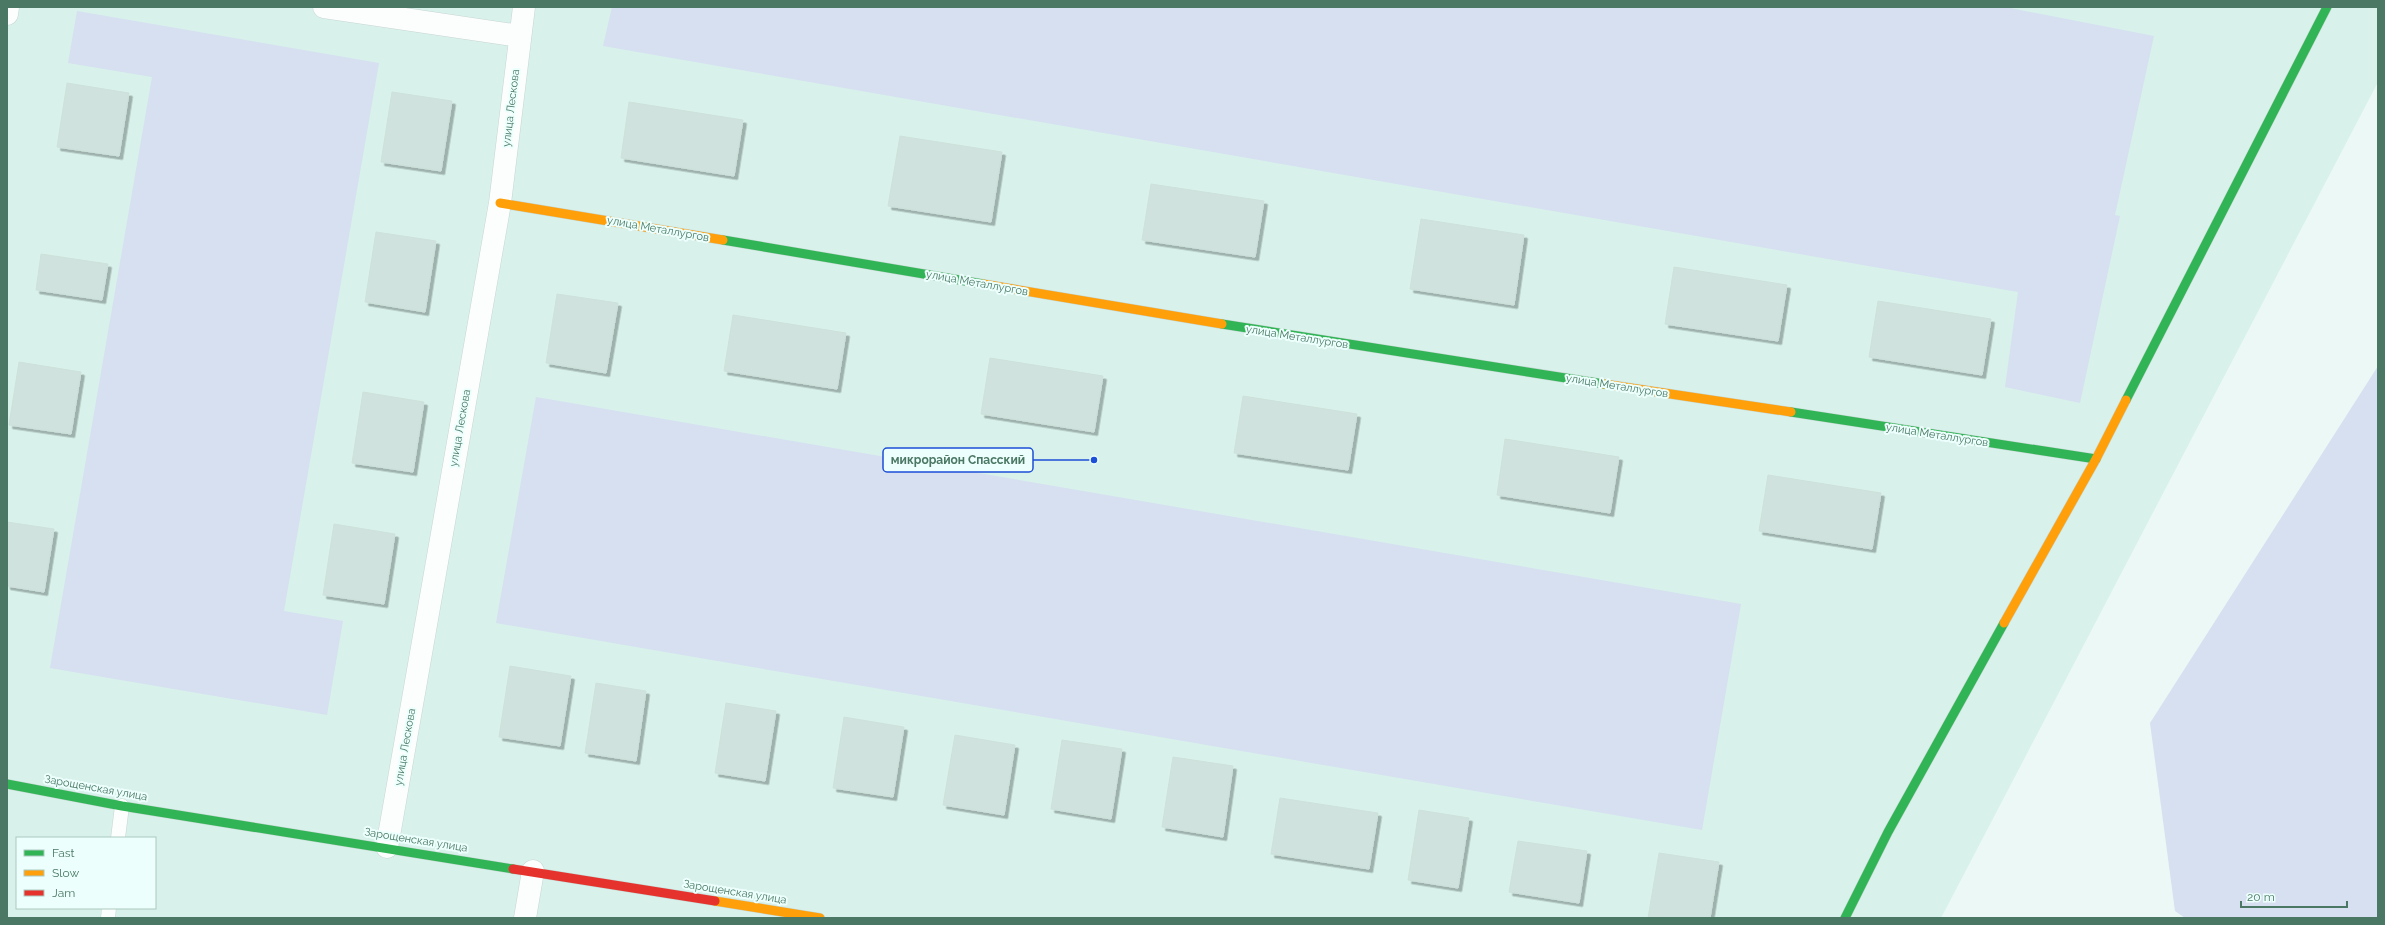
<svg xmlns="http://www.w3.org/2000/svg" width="2385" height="925" viewBox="0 0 2385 925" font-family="Raleway,sans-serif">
<defs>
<filter id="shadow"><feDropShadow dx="3.5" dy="3.5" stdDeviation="0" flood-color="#0004"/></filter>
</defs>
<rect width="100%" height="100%" fill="#ebf8f6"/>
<path fill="#d8f1eb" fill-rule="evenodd" d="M7 7H2378V82L1941 918H7ZM17 838H155V908H17Z"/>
<g fill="#d6e0f0">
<polygon points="612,7 2005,7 2154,36 2115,215 2120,216 2080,403 2005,387 2018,292 603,46"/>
<polygon points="77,11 379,63 284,611 343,621 327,715 50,668 152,77 68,63"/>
<polygon points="2378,366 2378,918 2185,918 2175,911 2150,723"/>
<polygon points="536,397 1741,604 1702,830 496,623"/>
</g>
<g fill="#d0e2dd" stroke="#cde1da" filter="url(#shadow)">
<polygon points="67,83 129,93 119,156 57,147"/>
<polygon points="392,92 452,101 441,171 381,162"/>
<polygon points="629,102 743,120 734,176 621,158"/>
<polygon points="900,136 1002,152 991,222 888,206"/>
<polygon points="1151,184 1264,201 1255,257 1142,240"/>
<polygon points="1421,219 1524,235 1514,305 1410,289"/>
<polygon points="376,232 436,241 425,312 365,302"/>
<polygon points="41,254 108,264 102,300 36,290"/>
<polygon points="1674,267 1787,285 1778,341 1665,324"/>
<polygon points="557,294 618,303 606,373 546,363"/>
<polygon points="1878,301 1991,319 1982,375 1869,357"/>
<polygon points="733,315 846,333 837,389 724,371"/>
<polygon points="990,358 1103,376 1094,432 981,414"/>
<polygon points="19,362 81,372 71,434 9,425"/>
<polygon points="363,392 424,402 413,472 352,463"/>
<polygon points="1243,396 1357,414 1348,470 1234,453"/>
<polygon points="1505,439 1619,457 1610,513 1497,495"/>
<polygon points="1768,475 1881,493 1872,549 1759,531"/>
<polygon points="7,522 54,529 44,592 7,586"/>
<polygon points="334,524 395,534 384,604 323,595"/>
<polygon points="510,666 571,676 560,746 499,737"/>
<polygon points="596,683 646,691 636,761 585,753"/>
<polygon points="726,703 776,711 765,781 715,773"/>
<polygon points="844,717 904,727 893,797 833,788"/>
<polygon points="955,735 1015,745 1004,815 943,805"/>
<polygon points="1062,740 1122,749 1111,819 1051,809"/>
<polygon points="1173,757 1233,766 1223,837 1162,827"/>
<polygon points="1280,798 1378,813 1369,869 1271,854"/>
<polygon points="1419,810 1469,818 1458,888 1408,880"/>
<polygon points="1518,841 1587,851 1579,903 1509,892"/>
<polygon points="1659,853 1719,862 1710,918 1648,918"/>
</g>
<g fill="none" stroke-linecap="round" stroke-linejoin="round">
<defs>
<g id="lane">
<polyline points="118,838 122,806"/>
<polyline points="108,918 109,908"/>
</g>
<g id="street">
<polyline points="324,7 520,36"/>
<polyline points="7,14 8,7"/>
<polyline points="387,847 500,203 524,7"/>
<polyline points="525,918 533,871"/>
</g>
<g id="fast">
<polyline points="723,240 983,284"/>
<polyline points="1222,324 1604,384"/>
<polyline points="2126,400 2327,7"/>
<polyline points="1791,412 2096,459"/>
<polyline points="7,784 122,806 513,869"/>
<polyline points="1845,918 1888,832 2004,623"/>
</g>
<g id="slow">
<polyline points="500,203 723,240"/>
<polyline points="983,284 1222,324"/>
<polyline points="1604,384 1791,412"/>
<polyline points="2004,623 2096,459 2126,400"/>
<polyline points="715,901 820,918"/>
</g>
<polyline id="jam" points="513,869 715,901"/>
</defs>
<use href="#lane" stroke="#c8d6d2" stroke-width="15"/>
<use href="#street" stroke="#c8d6d2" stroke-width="23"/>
<use href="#fast" stroke="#c5d5d0" stroke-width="10"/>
<use href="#slow" stroke="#c5d5d0" stroke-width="10"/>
<use href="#jam" stroke="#c5d5d0" stroke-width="10"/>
<use href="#lane" stroke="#fcfefe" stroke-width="14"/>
<use href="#street" stroke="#fcfefe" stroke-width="22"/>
<use href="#fast" stroke="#30b455" stroke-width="9"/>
<use href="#slow" stroke="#ff9f0a" stroke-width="9"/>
<use href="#jam" stroke="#e5322d" stroke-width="9"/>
</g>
<g text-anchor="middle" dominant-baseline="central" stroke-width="4" stroke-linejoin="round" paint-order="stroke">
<g font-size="11" fill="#4a7864" stroke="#edfffc">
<text transform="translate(511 108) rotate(-83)">улица Лескова</text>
<text transform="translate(658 229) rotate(10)">улица Металлургов</text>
<text transform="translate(977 283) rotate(10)">улица Металлургов</text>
<text transform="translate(1297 337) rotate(9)">улица Металлургов</text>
<text transform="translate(1617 386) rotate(9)">улица Металлургов</text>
<text transform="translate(460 428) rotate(-80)">улица Лескова</text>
<text transform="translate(1937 435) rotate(9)">улица Металлургов</text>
<text transform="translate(405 747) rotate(-80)">улица Лескова</text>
<text transform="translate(96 788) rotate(10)">Зарощенская улица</text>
<text transform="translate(416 840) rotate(9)">Зарощенская улица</text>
<text transform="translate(735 892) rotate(9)">Зарощенская улица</text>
</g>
</g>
<path fill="none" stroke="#1d4ed8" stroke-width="1.5" d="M1094 460L1033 460"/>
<circle fill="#1d4ed8" stroke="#edfffc" stroke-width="1.5" cx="1094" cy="460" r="4"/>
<rect fill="#edfffc" stroke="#1d4ed8" stroke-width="1.5" x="883" y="448" width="150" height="24" rx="4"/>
<g font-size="12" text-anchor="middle" font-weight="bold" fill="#4a7864">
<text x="958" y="464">микрорайон Спасский</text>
</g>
<rect width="2385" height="925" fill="none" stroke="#4a7864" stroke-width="16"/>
<rect x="16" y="837" width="140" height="72" fill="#edfffc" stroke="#acc9bf"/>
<rect x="24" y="850" width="20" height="6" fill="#30b455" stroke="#acc9bf"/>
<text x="52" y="857" font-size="12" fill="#4a7864">Fast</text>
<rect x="24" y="870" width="20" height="6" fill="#ff9f0a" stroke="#acc9bf"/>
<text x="52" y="877" font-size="12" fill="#4a7864">Slow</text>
<rect x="24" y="890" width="20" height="6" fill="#e5322d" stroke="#acc9bf"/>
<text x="52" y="897" font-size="12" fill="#4a7864">Jam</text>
<path d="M2241 901v6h106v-6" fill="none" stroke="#4a7864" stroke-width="2"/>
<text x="2247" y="901" font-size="12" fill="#4a7864" stroke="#edfffc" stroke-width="3" paint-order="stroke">20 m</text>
</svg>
